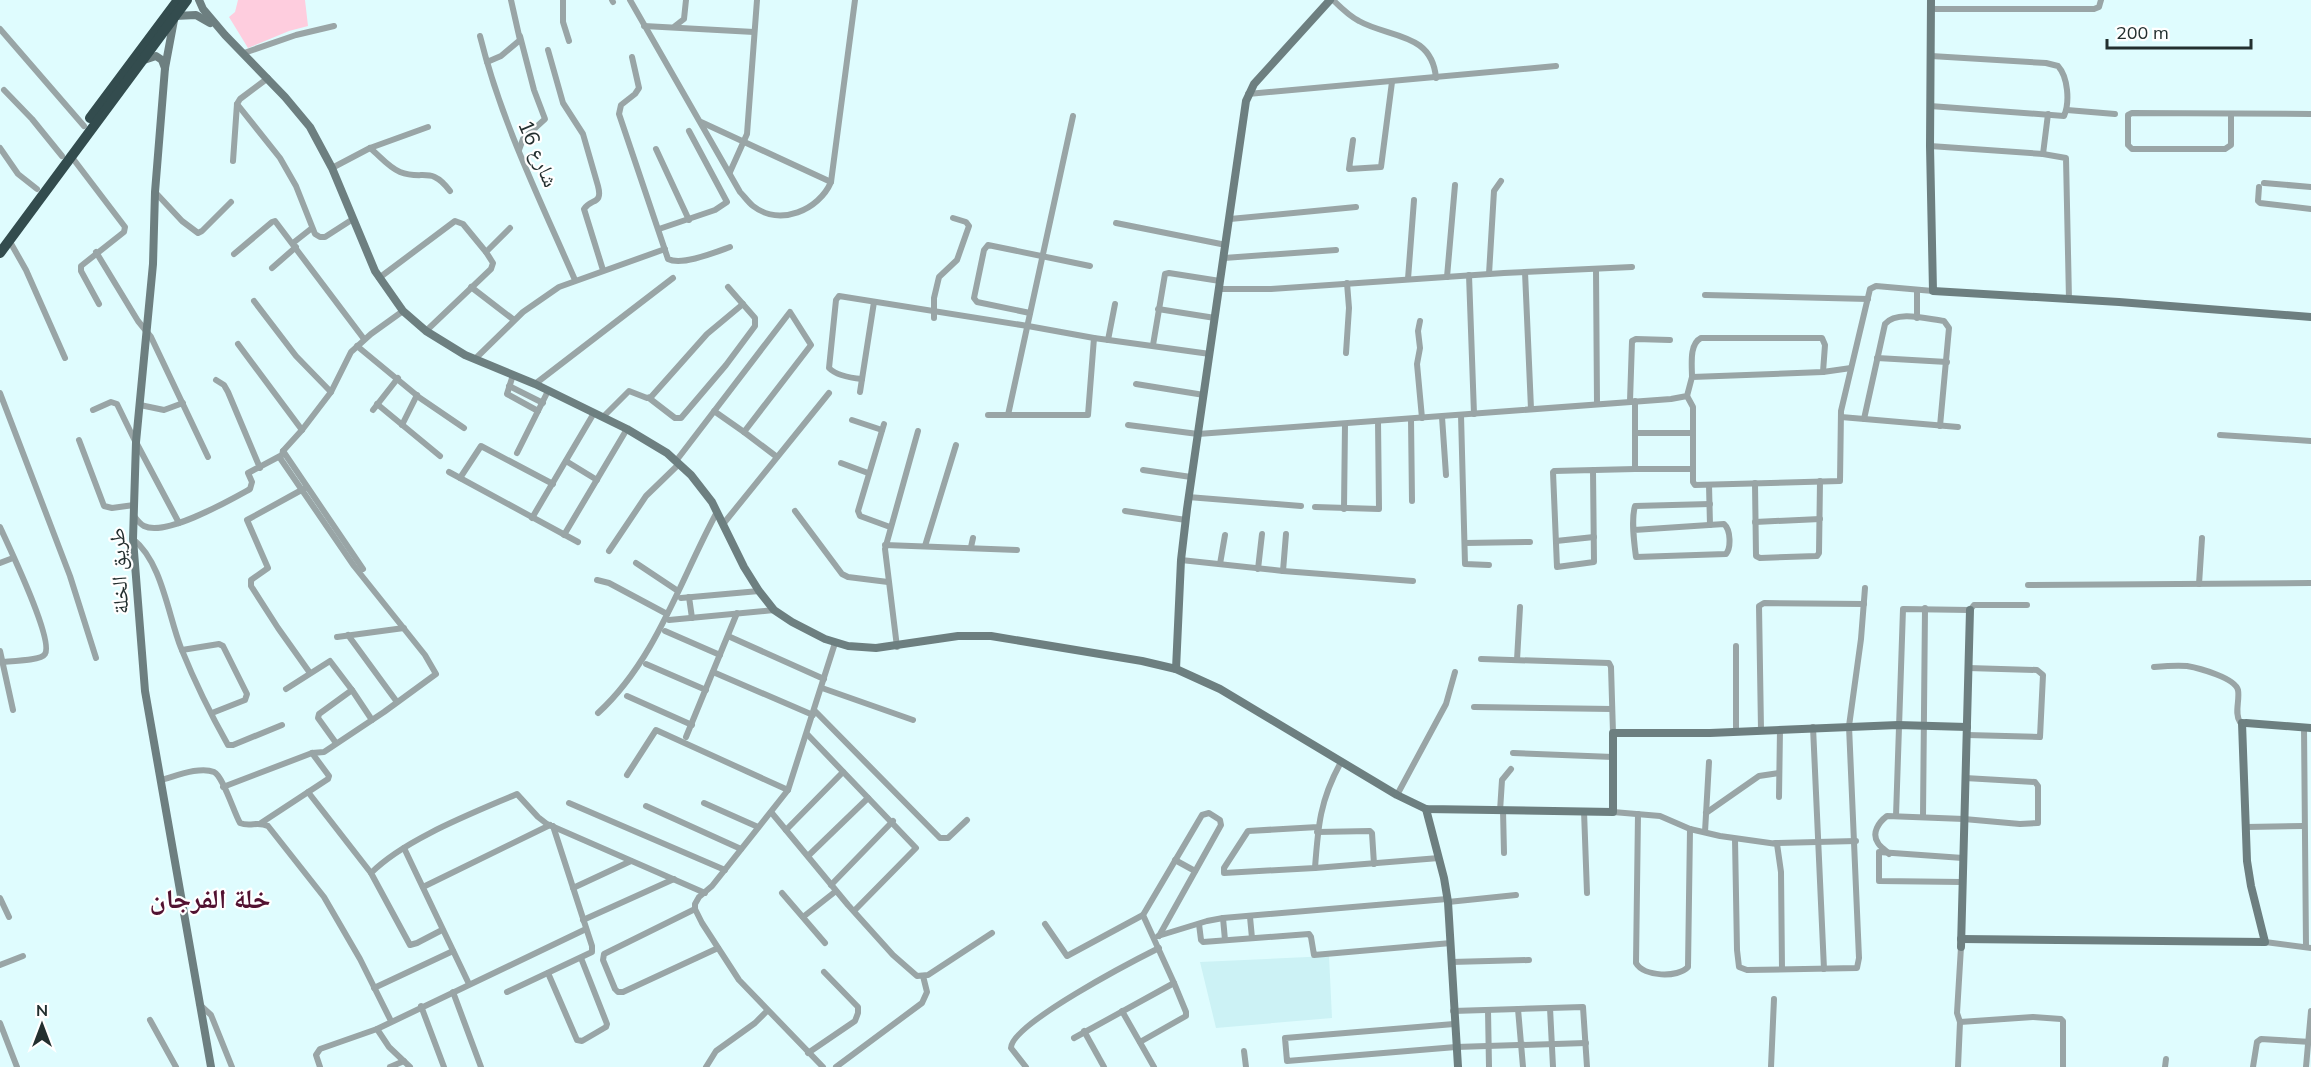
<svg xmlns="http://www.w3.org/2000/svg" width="2311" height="1067" viewBox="0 0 2311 1067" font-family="Mulish,'Noto Naskh Arabic',sans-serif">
<rect width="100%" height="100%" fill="#dffcfe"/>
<polygon fill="#ccf2f5" points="1329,956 1332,1018 1216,1028 1200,962"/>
<polygon fill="#fecdde" points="238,0 305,0 308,26 289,31 248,48 229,17 235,12"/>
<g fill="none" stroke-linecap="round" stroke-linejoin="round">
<g stroke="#99a5a6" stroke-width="6">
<polyline points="563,0 563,22 569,41"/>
<polyline points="612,0 613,2"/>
<path d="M630 0 740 192C744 196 748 202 753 206 780 227 819 210 831 182L855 0"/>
<path d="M1333 0C1341 8 1349 16 1359 21 1389 38 1432 32 1436 78"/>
<polyline points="1931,9 2094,9 2099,7 2101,0"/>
<polyline points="644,26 754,32"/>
<polyline points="675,26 684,19 686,0"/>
<polyline points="0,29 84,126"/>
<path d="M480 36C501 121 540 200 575 280"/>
<path d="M548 50 563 103 583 134 598 186C603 205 591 198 584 209L603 270"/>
<polyline points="244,53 296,35 334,26"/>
<path d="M632 57 639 88 635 94 621 105 619 114 668 259C682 266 716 252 730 247"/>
<polyline points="487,62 501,56 520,40 511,0"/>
<polyline points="4,90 32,119 62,156"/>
<polyline points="1248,94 1556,66"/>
<polyline points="237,104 280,158 296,186 315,234 320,237 325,237 353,219"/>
<path d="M1930 106 2064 116C2070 102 2068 77 2058 66L2046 63 1931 56"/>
<polyline points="2067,110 2115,114"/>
<polyline points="2231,114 2231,145 2225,149 2132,149 2128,145 2128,115 2132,113 2311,114"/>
<polyline points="701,122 831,182"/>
<polyline points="1353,140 1349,169 1381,167 1392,82"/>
<polyline points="1930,146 2043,154 2066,158 2069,300"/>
<polyline points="0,148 18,174 37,189"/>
<path d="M370 148C380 156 388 167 400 172 423 181 431 165 450 191"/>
<polyline points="656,149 689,220"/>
<polyline points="519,150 523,139 545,119 534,90 520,36"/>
<polyline points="2043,154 2048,114"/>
<polyline points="71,156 125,227 124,232 81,266 81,271 99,304"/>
<polyline points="233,161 237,104 240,99 268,78"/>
<polyline points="332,168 370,148 428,127"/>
<polyline points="730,172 747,134 757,0"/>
<polyline points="2264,183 2311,187"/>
<polyline points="2259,187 2258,201 2260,203 2311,209"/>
<polyline points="155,192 182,221 198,233 202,231 231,202"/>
<polyline points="1230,219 1356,207"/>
<polyline points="1116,223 1226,245"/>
<polyline points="659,229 715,210 727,202 689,131"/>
<polyline points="9,240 26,270 65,358"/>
<polyline points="293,243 312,228"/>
<polyline points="96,252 138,321 151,337 208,457"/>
<polyline points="234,254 272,222 275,221 364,339"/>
<polyline points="1224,258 1336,250"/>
<polyline points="272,268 296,247"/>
<polyline points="1596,269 1597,404"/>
<polyline points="1525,272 1531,409"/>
<polyline points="1489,274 1494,191 1501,181"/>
<polyline points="1469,275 1474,414"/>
<polyline points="1447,277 1455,185"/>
<polyline points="379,278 455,221 463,224 486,252"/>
<polyline points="1408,279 1414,200"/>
<polyline points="471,287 514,320"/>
<polyline points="1219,289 1271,289 1504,273 1632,267"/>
<polyline points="1917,290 1917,318"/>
<polyline points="1705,295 1868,299"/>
<polyline points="254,301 296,356 331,392"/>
<polyline points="1158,309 1215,318"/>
<polyline points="1030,313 977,302 974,298 984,250 988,245 1090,266"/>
<polyline points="934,318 934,298 939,277 957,260 969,226 966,222 953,218"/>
<polyline points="1420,321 1418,331 1420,348 1417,364 1422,418"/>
<polyline points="426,331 491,269 493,263 486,252 510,228"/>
<polyline points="1108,340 1115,304"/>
<polyline points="238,344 302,430"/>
<polyline points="1153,345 1165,274 1169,273 1220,281"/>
<polyline points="357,346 420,398 464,428"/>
<polyline points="1346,353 1349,308 1347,283"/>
<polyline points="1877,358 1947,362"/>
<polyline points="475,359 523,312 559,287 665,249"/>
<polyline points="513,375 507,394 538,411"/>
<path d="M1692 377C1692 365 1689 344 1701 338H1822L1825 345 1823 372"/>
<path d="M862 379C851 378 837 376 829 368L836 300 839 296 1028 326 1094 338 1210 354"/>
<polyline points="216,380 224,385 228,392 260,468"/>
<polyline points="535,384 673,278"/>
<polyline points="1136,384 1204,395"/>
<polyline points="509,386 543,403"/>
<polyline points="860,392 874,302"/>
<polyline points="0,393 70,576 96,658"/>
<polyline points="649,398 675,418 681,418 726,365 755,326 755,318 728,287"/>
<polyline points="1630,401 1632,341 1636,339 1670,340"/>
<polyline points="1635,401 1635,469 1693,469 1693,407 1687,396"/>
<polyline points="377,404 440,456"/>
<polyline points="140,405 164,410 183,403"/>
<polyline points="93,410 111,402 117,404 136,443"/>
<polyline points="373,410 398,378"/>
<polyline points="988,415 1088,415 1094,338"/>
<polyline points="1008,415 1073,116"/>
<polyline points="1461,415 1465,564 1489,565"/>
<polyline points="603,417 629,391 647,398 651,397 707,334 743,304"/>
<polyline points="1442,417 1446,475"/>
<polyline points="1841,417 1958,427"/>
<polyline points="1411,419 1412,501"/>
<path d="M1864 419 1885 324C1897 310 1927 319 1944 321L1949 328 1940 426"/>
<polyline points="852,420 882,430"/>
<polyline points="884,424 858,511 860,516 890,527"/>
<polyline points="402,425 417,395"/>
<polyline points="1128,425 1198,434 1671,399 1687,396 1692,377 1823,372 1851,368"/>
<polyline points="744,432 777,457"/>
<polyline points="1635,433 1693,433"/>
<polyline points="2220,435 2311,441"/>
<polyline points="79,440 104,506 112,508 134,505"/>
<polyline points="137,444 179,523"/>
<polyline points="283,451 363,569"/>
<polyline points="517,453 548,391"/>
<polyline points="566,461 597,480"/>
<polyline points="676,461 790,312 811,345 744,432 714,411"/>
<polyline points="841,463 868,473"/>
<polyline points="1693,469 1693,482 1695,485 1840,481 1841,411 1870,289 1876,286 1933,291"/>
<polyline points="1143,470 1191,477"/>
<polyline points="1593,470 1594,562 1557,567 1553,472 1554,471 1635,469"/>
<polyline points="449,472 578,542"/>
<polyline points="460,478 481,446 553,484"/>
<polyline points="1755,483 1756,556 1760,558 1817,556 1819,553 1820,481"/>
<polyline points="1709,485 1710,525"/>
<polyline points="307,487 247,520 268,568 251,580 251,586 278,628 310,673"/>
<polyline points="1188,497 1301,506"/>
<polyline points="1315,507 1379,509 1378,421"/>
<polyline points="1344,509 1345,424"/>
<polyline points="795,511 842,574 848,577 888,582"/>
<polyline points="1125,511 1186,520"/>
<path d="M134 516C137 520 140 524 144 526 166 537 230 500 250 489L252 482 248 473 282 455 283 451 302 430 331 392 351 352 371 334 403 311"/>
<polyline points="532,518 594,413"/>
<polyline points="1755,522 1820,519"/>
<polyline points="724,523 829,393"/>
<path d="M0 527C8 545 54 640 45 654 41 661 9 661 0 662"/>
<path d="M1634 530 1724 524C1731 530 1731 548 1726 554L1636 557C1634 542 1631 520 1635 506L1710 504"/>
<polyline points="564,535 627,429"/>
<path d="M133 539C162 562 168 615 181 648 194 680 211 715 228 745H233L282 725"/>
<polyline points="1556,541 1594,537"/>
<polyline points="1465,543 1530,542"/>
<polyline points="885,545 1017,550"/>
<polyline points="925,546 956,445"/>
<polyline points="971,547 973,538"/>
<polyline points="609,551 646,496 679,464"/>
<polyline points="1181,560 1283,571 1413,581"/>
<polyline points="0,563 13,558"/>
<polyline points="636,563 678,591"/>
<polyline points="1220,564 1225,535"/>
<polyline points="1258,569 1262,534"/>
<polyline points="1283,571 1286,534"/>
<polyline points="597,580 609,583 667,614"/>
<polyline points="2199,584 2202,538"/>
<polyline points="2028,585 2311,583"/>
<polyline points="689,597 692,618"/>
<polyline points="681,598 759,591"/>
<polyline points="669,620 774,610"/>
<polyline points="665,631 720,655"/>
<polyline points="348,635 397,702"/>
<polyline points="728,636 824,679"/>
<polyline points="337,637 404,628"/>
<polyline points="1736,646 1736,732"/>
<polyline points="897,647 885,549 918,431"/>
<polyline points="182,650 219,644 223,646 247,694 245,700 212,713"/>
<polyline points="0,651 13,710"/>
<polyline points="1481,659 1609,663 1611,667 1613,733"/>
<polyline points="1517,660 1520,607"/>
<polyline points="646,664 706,690"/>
<path d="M2154 667C2165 666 2177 665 2187 666 2199 668 2235 678 2238 690 2240 700 2234 713 2240 722L2246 723"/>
<polyline points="713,672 813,715"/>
<polyline points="822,688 913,720"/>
<polyline points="286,689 330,661 352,690"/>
<polyline points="627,696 692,725"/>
<polyline points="1474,707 1612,709"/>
<polyline points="815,711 940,838 948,838 967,820"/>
<path d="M598 713C656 660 680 580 717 512"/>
<polyline points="1813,727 1824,969"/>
<polyline points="2304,727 2306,946"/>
<polyline points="1761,730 1759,606 1764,603 1864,604"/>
<polyline points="807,734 916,848 854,911"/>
<polyline points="1967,735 2040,737 2043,675 2037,670 1968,668"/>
<polyline points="686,737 737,613"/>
<polyline points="336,743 318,718 319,714 352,690 372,720"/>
<polyline points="1513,753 1613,757"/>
<polyline points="627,775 656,730 788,790"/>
<path d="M161 780C176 776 200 766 214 772 223 776 234 813 240 823 250 827 258 821 268 826L324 897 360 959 391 1021"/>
<polyline points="223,787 312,753 324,752 384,712 436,674 425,655 354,566 280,458"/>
<polyline points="308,792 371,873"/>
<polyline points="1397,795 1446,704 1455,672"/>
<polyline points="1779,797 1780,729"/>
<polyline points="569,803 725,870"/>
<polyline points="704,803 758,827"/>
<polyline points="646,806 741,849"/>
<polyline points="1503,810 1504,853"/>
<polyline points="1500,811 1502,780 1511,769"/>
<polyline points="1584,811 1587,893"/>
<polyline points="771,812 848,905 893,955 917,976 928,975 992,933"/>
<polyline points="1613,812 1660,816 1690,829 1720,836 1777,844 1781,872 1782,969"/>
<polyline points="1706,813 1759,776 1779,773"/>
<path d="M1638 814 1636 963C1644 977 1678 978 1688 967L1690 829"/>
<polyline points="1896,816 1903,609 1970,610 1974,605 2027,605"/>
<polyline points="1923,817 1925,608"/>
<polyline points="261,823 328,779 329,776 312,753"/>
<path d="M1318 827 1248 831 1224 868V873L1315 868C1318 826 1320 800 1341 762"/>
<polyline points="2246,827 2304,826"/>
<polyline points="786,830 843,772"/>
<polyline points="1317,832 1370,831 1372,833 1374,864"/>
<polyline points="1705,832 1709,762"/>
<polyline points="1735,839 1737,950 1739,967 1747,970 1857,968 1859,958 1849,726 1861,639 1865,588"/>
<polyline points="1775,843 1856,841"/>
<polyline points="404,848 469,984"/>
<path d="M1889 854C1886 850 1880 847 1878 843 1871 833 1879 822 1887 816L1964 819 2020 824 2038 823V786L2035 782 1965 778"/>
<polyline points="808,856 868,798"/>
<polyline points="1175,860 1195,871"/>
<polyline points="1315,868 1439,858"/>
<polyline points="1962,882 1879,881 1879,852 1963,858"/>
<polyline points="831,885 893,821"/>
<polyline points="423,887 550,825"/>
<polyline points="573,888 631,861"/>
<polyline points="782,893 825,943"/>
<polyline points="0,898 9,917"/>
<polyline points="1448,902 1516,895"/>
<polyline points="695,909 604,954 603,960 615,989 618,992 623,992 718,948"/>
<polyline points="803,917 836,891"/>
<polyline points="1250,917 1252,938"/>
<polyline points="1223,918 1225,940"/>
<polyline points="583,920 674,879"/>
<polyline points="1045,924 1067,956 1143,915"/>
<polyline points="1199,924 1201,940 1203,942 1309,934 1311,937 1314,955 1451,943"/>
<path d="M442 930 417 943 410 945 371 873C405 839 473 813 517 794L538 817 547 824 705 893"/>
<polyline points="1158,936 1207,921 1223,918 1447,899"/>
<polyline points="2265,942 2311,948"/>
<polyline points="1451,962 1529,960"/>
<polyline points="0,965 23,956"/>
<polyline points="548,973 577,1040 582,1041 606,1027 607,1024 581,958"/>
<polyline points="374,988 453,951"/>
<polyline points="453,992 481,1067"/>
<polyline points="507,992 592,952 592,946 553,826"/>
<polyline points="199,1004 211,1015 232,1067"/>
<polyline points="421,1006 444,1067"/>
<polyline points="1550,1008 1553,1067"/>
<polyline points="1518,1009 1523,1067"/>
<polyline points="1488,1010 1489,1067"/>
<polyline points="1122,1011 1154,1067"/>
<polyline points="1453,1011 1583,1007 1587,1067"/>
<polyline points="150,1020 176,1067"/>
<polyline points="1960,1022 2033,1017 2061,1019 2063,1021 2063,1067"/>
<polyline points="0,1023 17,1067"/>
<polyline points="1454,1024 1285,1038 1287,1061 1456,1047 1586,1043"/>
<polyline points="1084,1031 1104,1067"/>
<polyline points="1074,1038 1174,983 1143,915 1202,815 1209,813 1220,820 1221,825 1159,936"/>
<polyline points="1140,1042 1186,1016 1186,1012 1174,983"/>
<polyline points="1244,1051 1246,1067"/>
<polyline points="808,1053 855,1021 858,1013 858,1007 824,972"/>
<polyline points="320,1067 316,1055 320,1049 377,1029"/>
<polyline points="390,1067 404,1061"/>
<polyline points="410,1067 389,1047 377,1029 586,929"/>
<polyline points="706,1067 716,1051 755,1023 767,1011"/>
<polyline points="823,1067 739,980 702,923 695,909 695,904 699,897 712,886 788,790 835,643"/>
<polyline points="836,1067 922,1003 927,992 923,976"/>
<path d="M1026 1067 1011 1048C1011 1024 1135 960 1159 948"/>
<polyline points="1771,1067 1774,999"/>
<polyline points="1958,1067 1960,1022 1957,1013 1961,947"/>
<polyline points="2165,1067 2166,1059"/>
<polyline points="2253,1067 2257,1042 2261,1039 2311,1042"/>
<polyline points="2306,1067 2311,1011"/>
</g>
<g stroke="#6d7f80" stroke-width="8">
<polyline points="199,0 203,9 225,35 285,97 310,127 332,168 375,271 403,311 426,331 465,355 535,384 627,429 667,453 691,475 712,502 744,567 759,591 774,610 792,622 825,639 848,646 876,648 958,636 991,636 1142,661 1176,669 1220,689 1397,795 1426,809 1613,812 1613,733 1710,733 1898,725 1967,727"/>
<polyline points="1931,0 1930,146 1933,291 2119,302 2311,317"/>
<polyline points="175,16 196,15 210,23"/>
<polyline points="174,20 165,68 155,192 153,264 136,442 133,539 145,691 211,1067"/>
<polyline points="144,60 156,56 162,60 165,68"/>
<polyline points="1176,669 1181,560 1187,509 1246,101 1254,84 1330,0"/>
<polyline points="2246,723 2311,728"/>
<polyline points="1426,809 1444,878 1448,902 1458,1067"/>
<polyline points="1961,939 2265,942 2251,886 2247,861 2242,723"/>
<polyline points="1961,947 1970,610"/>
</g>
<g stroke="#334c4e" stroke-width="10">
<polyline points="90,118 178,0"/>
<polyline points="0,253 187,0"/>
</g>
</g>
<g text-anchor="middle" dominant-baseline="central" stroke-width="4.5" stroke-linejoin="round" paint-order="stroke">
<g font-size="21" fill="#232f2f" stroke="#fff">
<text transform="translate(539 153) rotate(67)">شارع 16</text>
<text transform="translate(118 571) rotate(-93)">طريق الخلة</text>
</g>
<g font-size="27" font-weight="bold" fill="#521231" stroke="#fff">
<text x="210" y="898">خلة الفرجان</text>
</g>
</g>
<g transform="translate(42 1025)" stroke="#ffffff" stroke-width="4.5" paint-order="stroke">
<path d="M0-4.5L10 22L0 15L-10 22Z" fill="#232f2f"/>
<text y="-9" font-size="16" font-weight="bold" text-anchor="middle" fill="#232f2f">N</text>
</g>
<path d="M2107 39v9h144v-9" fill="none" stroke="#232f2f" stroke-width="3"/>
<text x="2116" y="39" font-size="18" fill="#232f2f" stroke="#ffffff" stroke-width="4.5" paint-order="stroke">200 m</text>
</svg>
